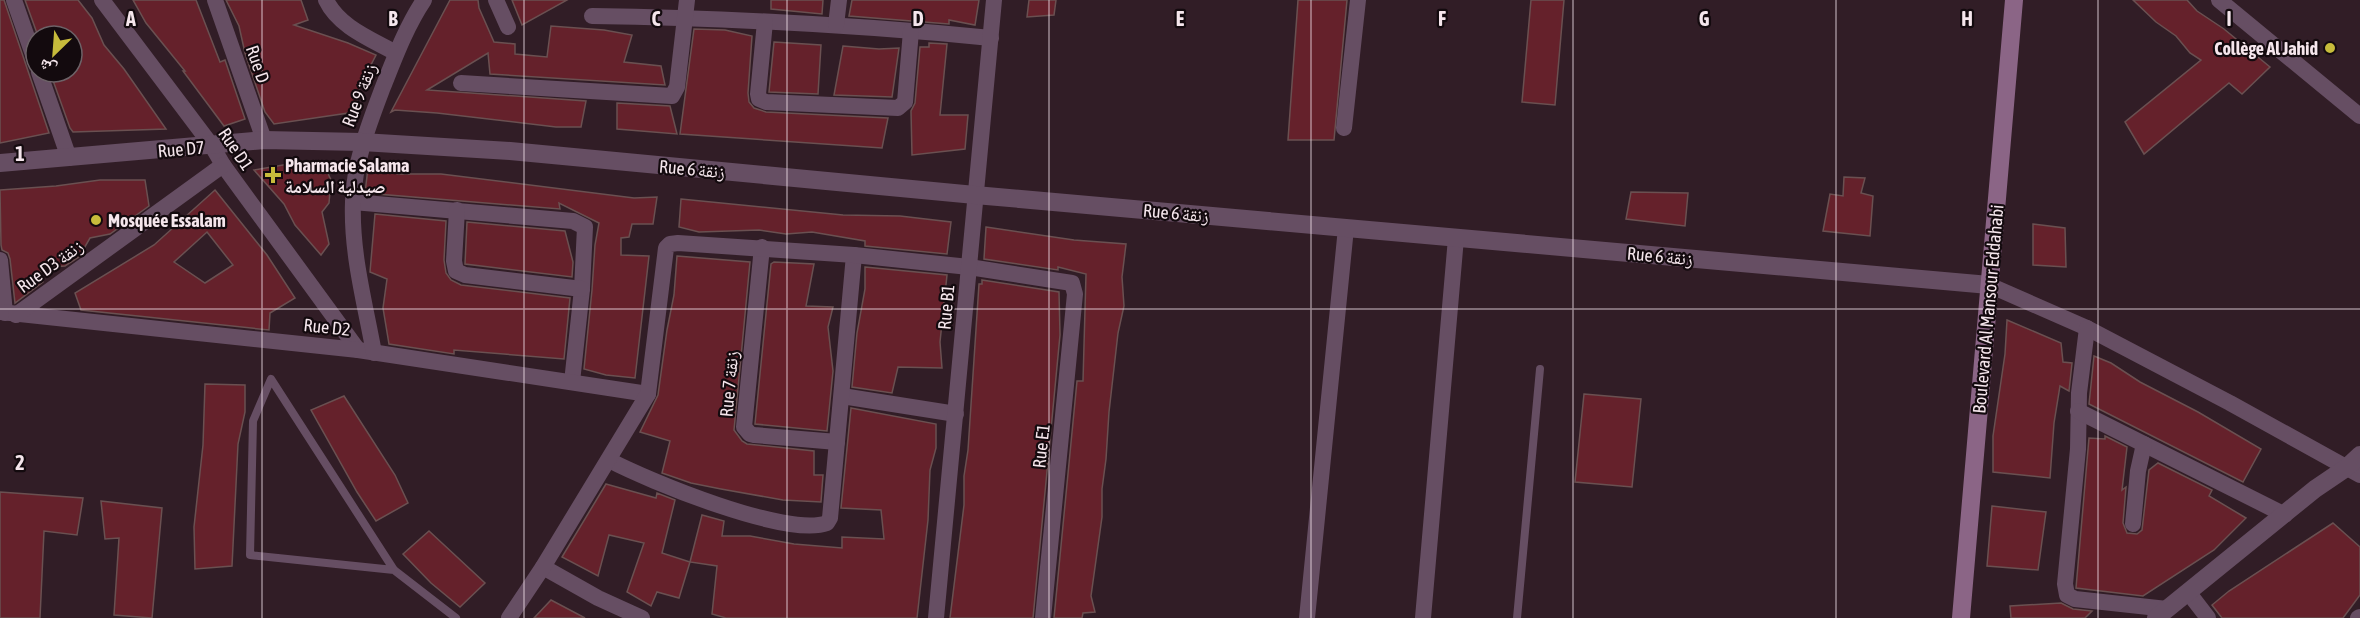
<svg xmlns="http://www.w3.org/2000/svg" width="2360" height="618" viewBox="0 0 2360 618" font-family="'Asap Condensed','Noto Naskh Arabic',sans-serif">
<rect width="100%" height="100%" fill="#311d26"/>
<g fill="#65212b" stroke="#6a5051" stroke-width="1.5" fill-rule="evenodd">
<polygon points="0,0 4,0 49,133 0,143"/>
<polygon points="25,0 78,0 92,18 104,45 124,69 166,129 73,132 70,128 50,72 72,72 72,36 38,36"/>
<polygon points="133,0 196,0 220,62 225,60 245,119 224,126 183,71 185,71 146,23"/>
<polygon points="226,0 301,0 308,20 294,25 348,43 376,55 360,86 355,112 274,124 265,112 245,53 239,26"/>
<polygon points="450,0 478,0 479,8 494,42 515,44 515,54 547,57 551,26 604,30 632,35 624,62 661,66 665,85 490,74 488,53 427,90 586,101 581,127 556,127 437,113 395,110 391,112"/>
<polygon points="512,0 567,0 522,25"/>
<polygon points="771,0 823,0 822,14 771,9"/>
<polygon points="852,0 979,0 975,25 949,20 949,24 849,16"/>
<polygon points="1029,0 1056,0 1054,15 1027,17"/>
<polygon points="1298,0 1347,0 1334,140 1288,140"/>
<polygon points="1531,0 1564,0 1555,105 1522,102"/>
<polygon points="2133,0 2187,0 2197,11 2224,29 2270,67 2242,94 2229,83 2144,154 2125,122 2201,60 2190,53 2176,36 2156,22"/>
<polygon points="694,29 725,30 752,36 748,93 749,102 754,108 766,112 888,118 882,148 680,134"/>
<polygon points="774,42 821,45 818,94 769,92"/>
<polygon points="929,43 947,44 940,115 968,115 965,149 912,155 911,111 915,103 920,47 929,47"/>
<polygon points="843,46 879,49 899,48 892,97 834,95"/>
<polygon points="617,103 670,106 677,134 617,129"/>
<polygon points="322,161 331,180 329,203 322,212 329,244 321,255 295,225 284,204 254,170 289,164"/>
<polygon points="368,168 399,174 441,174 634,198 657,197 653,224 632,224 629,237 621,238 621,255 649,256 635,378 606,375 584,369 592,290 595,245 599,223 559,203 560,209 365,193"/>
<polygon points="1844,177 1865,178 1861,193 1873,196 1870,236 1823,231 1830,194 1843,196"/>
<polygon points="100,180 145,180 149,206 110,234 90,238 79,257 65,266 40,268 43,282 15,303 10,259 8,253 2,250 1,245 0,190 56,186"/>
<path d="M215 190 267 255 295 298 270 313 269 330 81 310 75 293 154 245ZM207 232 233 265 205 283 174 262Z"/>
<polygon points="1631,192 1688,193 1685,226 1626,219"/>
<polygon points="681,199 843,215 900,216 951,222 947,254 865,246 865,241 812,232 786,234 759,230 699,232 679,227"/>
<polygon points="375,214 446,221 444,260 446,273 451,280 461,285 570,298 564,359 454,350 454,354 389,344 383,308 387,279 370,272"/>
<polygon points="467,222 565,231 573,262 572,277 465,264"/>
<polygon points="2033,224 2065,228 2066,267 2033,265"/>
<polygon points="986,227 1074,240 1126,244 1122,277 1124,306 1118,333 1109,412 1106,459 1102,489 1102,517 1091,596 1095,612 1083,613 1082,618 1054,618 1077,381 1083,381 1086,274 1058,267 1058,270 984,259"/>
<polygon points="677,256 750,262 734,430 742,441 747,444 814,451 814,475 823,475 821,502 783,500 721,489 691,483 662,473 670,441 640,432 658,395 667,330 674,295"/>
<polygon points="774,262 814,264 806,306 833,307 828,327 833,371 827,431 755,424 771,264"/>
<polygon points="865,267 947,275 940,342 942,368 898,367 892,393 852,387 857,333 865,289"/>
<polygon points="982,280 1059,292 1060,335 1033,618 950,618 964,505 964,476 968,450 979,284 982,284"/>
<polygon points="2007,320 2061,343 2063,362 2072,363 2069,391 2060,386 2054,423 2050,478 1993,472 1993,436 2005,354"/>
<polygon points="2094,356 2111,363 2140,382 2198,412 2261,449 2243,482 2089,404"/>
<polygon points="205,384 245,385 245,412 238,444 232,566 195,569 194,527 203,445"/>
<polygon points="1584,394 1641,399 1632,487 1575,482"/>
<polygon points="344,396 395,475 408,503 376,521 357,492 311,410"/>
<polygon points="851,408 936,424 936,448 930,470 928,520 917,618 726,618 712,614 717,566 690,562 702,515 724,521 722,536 750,536 794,544 842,548 842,537 884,539 881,510 841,508"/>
<polygon points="2105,436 2127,447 2122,490 2126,487 2123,523 2127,533 2137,534 2142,530 2149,470 2158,463 2212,490 2209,496 2246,518 2214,550 2143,596 2076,588 2089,438 2105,439"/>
<polygon points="606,484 656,498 657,493 675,500 662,553 690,562 679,598 657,592 651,606 627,592 644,543 609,535 598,576 562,557"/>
<polygon points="0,492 83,498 77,535 44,531 40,618 0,618"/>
<polygon points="101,501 162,508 152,618 114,615 119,538 105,539"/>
<polygon points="1992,506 2046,512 2038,570 1987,566"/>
<polygon points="2333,523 2360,547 2360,595 2343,618 2222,618 2212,605 2229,591"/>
<polygon points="429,531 485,583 460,607 431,583 403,554"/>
<polygon points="551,600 585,618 534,618"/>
<polygon points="2061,603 2073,609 2092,611 2085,618 2011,618 2010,606"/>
</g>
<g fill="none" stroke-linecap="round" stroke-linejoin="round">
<g stroke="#664e63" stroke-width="8">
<polyline points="394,570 250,555 253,421 271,379 394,570 456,618"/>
<polyline points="1517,618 1540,369"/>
</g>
<g stroke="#664e63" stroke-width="16">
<polyline points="14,0 36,63"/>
<polyline points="102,0 212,146 223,165 358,350"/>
<polyline points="215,0 264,140"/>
<path d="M326 0C339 27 371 39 396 53"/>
<polyline points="496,0 508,27"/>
<polyline points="2219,0 2360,116"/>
<path d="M592 16C725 18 858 25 991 38"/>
<polyline points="765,22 758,94 759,99 766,102 898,108 905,102 911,31"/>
<polyline points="836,25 839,0"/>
<polyline points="39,72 69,158"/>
<polyline points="461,83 672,96 677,87 687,0"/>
<polyline points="1344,128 1358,0"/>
<polyline points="353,202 573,221 585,227 582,289 572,382"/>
<polyline points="457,210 454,261 456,271 465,275 582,289"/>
<polyline points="762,247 744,427 750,434 754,435 837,442"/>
<polyline points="0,260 5,313"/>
<polyline points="1989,285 2087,328 2230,403 2360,475"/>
<polyline points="0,312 358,350 648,394"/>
<polyline points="16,315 223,165"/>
<polyline points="2087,328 2079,393 2078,449 2065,584 2067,595 2075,599 2167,609"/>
<path d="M374 353C365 303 351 253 353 202 354 162 369 124 383 87 395 57 406 27 424 0"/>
<polyline points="842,396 956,414"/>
<polyline points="2078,411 2285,515"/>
<path d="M609 460C649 481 787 538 827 523L830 518 854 255"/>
<polyline points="2133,524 2138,471 2144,444"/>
<polyline points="543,567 598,598 642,618"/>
<polyline points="2188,592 2208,618"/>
<polyline points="509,618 543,567 648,394 666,248 670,244 678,243 854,255 969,267 1072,283 1075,294 1043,618"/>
<polyline points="936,618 994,0"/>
<polyline points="1307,618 1346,228"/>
<polyline points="1423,618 1456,238"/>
<polyline points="2358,618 2360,617"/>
</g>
<g stroke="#664e63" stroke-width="18">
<polyline points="0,163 264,140 362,142 510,151 975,195 1989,285"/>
<polyline points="2156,618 2315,489 2346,468 2360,455"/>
</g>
<polyline stroke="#8b6586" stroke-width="18" points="1961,618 2014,0"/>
</g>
<path fill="none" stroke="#f5e6ec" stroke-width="1.5" stroke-opacity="0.55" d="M262 0V618M524 0V618M787 0V618M1049 0V618M1311 0V618M1573 0V618M1836 0V618M2098 0V618M0 309H2360"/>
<g fill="#c7bb3b" stroke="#130a0e" stroke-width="2">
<circle cx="2330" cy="48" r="6"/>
<path d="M270 166h6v6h6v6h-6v6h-6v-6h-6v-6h6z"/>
<circle cx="96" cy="220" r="6"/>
</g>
<g text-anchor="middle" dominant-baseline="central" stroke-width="4.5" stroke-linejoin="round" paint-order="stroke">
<g font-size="18" font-weight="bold" fill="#f5e6ec" stroke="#130a0e" text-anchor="start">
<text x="2318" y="48" text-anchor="end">Collège Al Jahid</text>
<text x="285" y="165">Pharmacie Salama<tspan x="285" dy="21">صيدلية السلامة</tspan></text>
<text x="108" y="220">Mosquée Essalam</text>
</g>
<g font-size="18" fill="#f5e6ec" stroke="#130a0e">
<text transform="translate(258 64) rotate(71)">Rue D</text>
<text transform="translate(359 95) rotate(-69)">Rue 9 زنقة</text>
<text transform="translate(181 149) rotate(-5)">Rue D7</text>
<text transform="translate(236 149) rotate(56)">Rue D1</text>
<text transform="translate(692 169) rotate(5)">Rue 6 زنقة</text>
<text transform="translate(1176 213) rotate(5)">Rue 6 زنقة</text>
<text transform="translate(1660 256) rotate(5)">Rue 6 زنقة</text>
<text transform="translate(50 266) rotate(-36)">Rue D3 زنقة</text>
<text transform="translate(946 307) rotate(-85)">Rue B1</text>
<text transform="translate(1988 309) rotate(-85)">Boulevard Al Mansour Eddahabi</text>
<text transform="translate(327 327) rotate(6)">Rue D2</text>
<text transform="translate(729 384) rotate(-85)">Rue 7 زنقة</text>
<text transform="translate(1041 446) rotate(-84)">Rue E1</text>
</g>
</g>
<g font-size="20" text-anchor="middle" font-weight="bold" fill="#f5e6ec" stroke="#130a0e" stroke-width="4.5" stroke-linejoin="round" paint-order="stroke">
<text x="131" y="26">A</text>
<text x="393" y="26">B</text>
<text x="656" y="26">C</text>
<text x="918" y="26">D</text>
<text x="1180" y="26">E</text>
<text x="1442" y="26">F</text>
<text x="1704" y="26">G</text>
<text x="1967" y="26">H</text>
<text x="2229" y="26">I</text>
<text x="20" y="161">1</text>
<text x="20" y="470">2</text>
</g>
<g transform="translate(54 54) rotate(205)"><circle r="28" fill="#130a0e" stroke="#6d6267" stroke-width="1.5"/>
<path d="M0-4.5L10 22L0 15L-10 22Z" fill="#c7bb3b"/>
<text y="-9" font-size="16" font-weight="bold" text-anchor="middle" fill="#f5e6ec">ش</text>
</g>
</svg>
